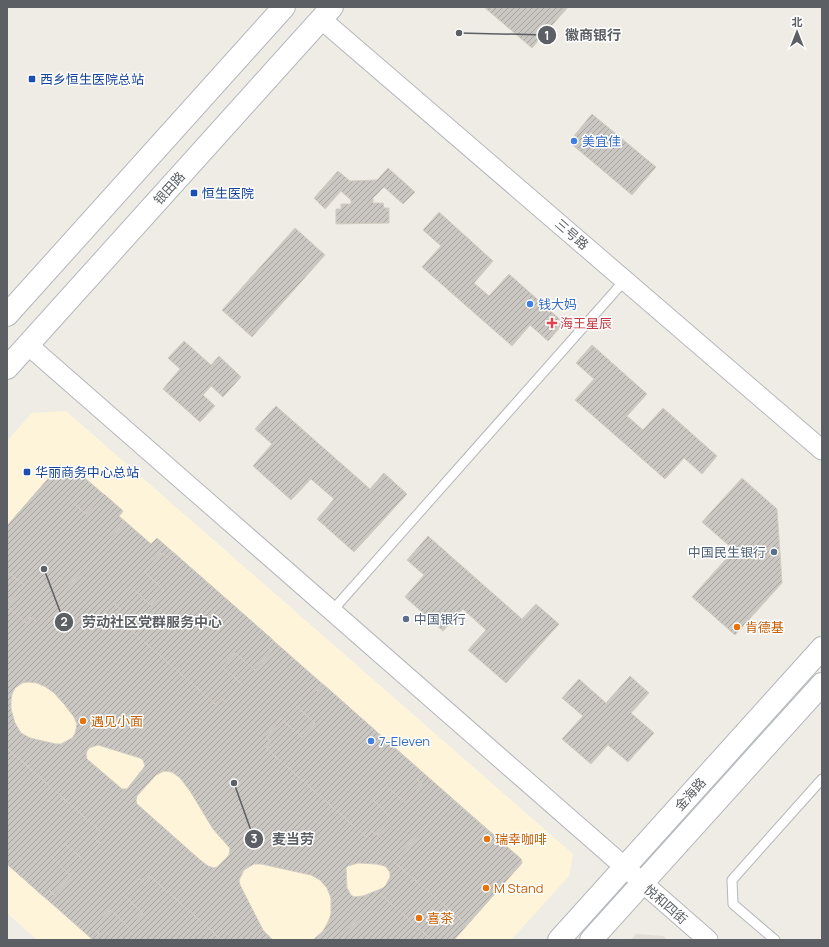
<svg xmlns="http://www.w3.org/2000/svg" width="829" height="947" viewBox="0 0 829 947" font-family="Manrope,'Noto Sans SC',sans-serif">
<defs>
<pattern id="building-hatch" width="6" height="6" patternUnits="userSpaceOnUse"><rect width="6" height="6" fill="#cac6c1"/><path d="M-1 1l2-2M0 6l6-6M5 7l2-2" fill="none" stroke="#a7a4a0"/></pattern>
</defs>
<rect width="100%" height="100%" fill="#eeece4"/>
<polygon fill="#fdf4da" points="66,411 573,854 569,876 511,940 37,940 7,913 7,441 32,413"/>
<polygon fill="#e1ddd5" points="636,934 663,936 668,940 631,940"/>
<g fill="url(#building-hatch)" stroke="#d3cdc2" fill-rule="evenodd">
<polygon points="484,7 568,7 532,48"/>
<polygon points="592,114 656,167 632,195 569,142"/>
<polygon points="388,168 415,192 403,204 384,187 373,198 373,203 383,203 384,208 389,208 389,223 336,224 336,209 341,209 341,204 351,204 351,200 341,191 325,209 314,198 338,171 350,181 377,180"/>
<polygon points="439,212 493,261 474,283 489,296 509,274 564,323 548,341 530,325 512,346 422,267 441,246 423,230"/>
<polygon points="295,228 325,255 252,337 222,310"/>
<polygon points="184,341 211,365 219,356 241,377 223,397 211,386 203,395 215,406 200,422 163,389 180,369 168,358"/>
<polygon points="592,345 647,394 627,416 643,430 663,408 717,456 702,474 684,458 665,479 575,400 594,379 576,363"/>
<polygon points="276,406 370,489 384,473 407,494 354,552 317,519 334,499 311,479 291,500 253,466 272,444 255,429"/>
<path d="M60 465 67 471 71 466 123 511 119 516 151 544 157 538 521 859 522 863 454 940H313L323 931 328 922 331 914V898L327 888 320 880 311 875 261 864H254L244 870 239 880 240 885 263 930 273 940H93L7 864V526ZM28 682 37 683 46 687 54 693 64 704 74 717 77 724 75 734 72 738 61 744H56L30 738 21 733 15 723 11 709V701L12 694 15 688 22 683ZM98 745 140 758 143 760 145 766 127 789H122L87 759 86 755 87 751 89 748ZM164 771 172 772 180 778 190 791 213 829 229 847 230 849 229 855 217 867 214 868 208 866 199 859 137 804 136 801 137 796 156 775ZM358 863 376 864 385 866 390 872V877L386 885 383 888 363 896 354 897 351 895 347 888 346 868 348 866Z"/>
<polygon points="60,465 67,471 71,466 89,482 72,502 86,514 104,494 123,511 119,516 125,522 37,622 31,617 26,623 7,606 24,585 9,573 7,575 7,526"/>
<polygon points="742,478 777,509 782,583 735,635 692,597 734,550 702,522"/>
<polygon points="428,536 522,619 536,604 559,624 506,683 468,650 486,630 463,609 443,631 405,597 424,575 407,560"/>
<polygon points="173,552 273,640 267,647 272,651 255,670 235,653 222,667 242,684 226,702 221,698 215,704 115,616 121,609 115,604 131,587 151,605 164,590 144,572 161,553 167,558"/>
<polygon points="630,676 649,693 631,713 654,733 628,762 608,745 591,764 562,739 583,716 562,698 579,679 606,703"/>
<polygon points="323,684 423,773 417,780 422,784 406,803 386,786 373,800 392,818 377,835 372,831 366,837 266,748 271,742 266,737 281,719 302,737 315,723 295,705 312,686 317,691"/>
<polygon points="7,748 101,832 95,839 100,843 85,861 65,844 52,858 71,876 54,895 49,890 44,897 7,864"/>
<polygon points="451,798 521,859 522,863 467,925 394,862"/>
<polygon points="150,876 222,940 93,940 99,934 93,929 110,910 130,928 143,913 123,895 139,878 145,883"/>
<polygon points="380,894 432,940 340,940"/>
</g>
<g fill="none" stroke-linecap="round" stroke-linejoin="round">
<defs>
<g id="lane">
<polyline points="332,611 625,280"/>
<polyline points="775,940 733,904 732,880 822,779"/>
</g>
<g id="street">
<polyline points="321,19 822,450"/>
<polyline points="28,345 708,940"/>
</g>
<g id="secondary">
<polyline points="7,315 284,7"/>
<polyline points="7,368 332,7"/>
<polyline points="559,940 822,648"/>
<polyline points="591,940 822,684"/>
</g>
</defs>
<use href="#lane" stroke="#b4b7bb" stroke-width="11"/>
<use href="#street" stroke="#b4b7bb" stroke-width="21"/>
<use href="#secondary" stroke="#b3b7bb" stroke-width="24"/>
<use href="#lane" stroke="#fff" stroke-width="9"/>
<use href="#street" stroke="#fff" stroke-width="19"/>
<use href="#secondary" stroke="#fff" stroke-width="22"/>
</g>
<g fill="#1a4fb4" stroke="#fff" stroke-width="1.5">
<rect x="28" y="75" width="8" height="8" rx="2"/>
<rect x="190" y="189" width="8" height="8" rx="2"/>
<rect x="23" y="468" width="8" height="8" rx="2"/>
</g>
<g fill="#3f7fe0" stroke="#fff" stroke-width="1.5">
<circle cx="574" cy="141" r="4"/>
<circle cx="530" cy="304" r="4"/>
<circle cx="371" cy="741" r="4"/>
</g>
<path fill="#e0444e" stroke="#fff" stroke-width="1.5" d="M550 317h4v4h4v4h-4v4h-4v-4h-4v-4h4z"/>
<g fill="#5c6f8a" stroke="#fff" stroke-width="1.5">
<circle cx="774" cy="552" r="4"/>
<circle cx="406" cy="619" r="4"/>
</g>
<g fill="#e8710a" stroke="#fff" stroke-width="1.5">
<circle cx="737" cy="627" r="4"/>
<circle cx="83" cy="721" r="4"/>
<circle cx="487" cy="839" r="4"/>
<circle cx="486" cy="888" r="4"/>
<circle cx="419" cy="918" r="4"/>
</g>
<g text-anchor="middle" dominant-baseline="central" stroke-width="3" stroke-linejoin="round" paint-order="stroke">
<g font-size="13" fill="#164399" stroke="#fff" text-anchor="start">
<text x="40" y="79">西乡恒生医院总站</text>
<text x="202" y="193">恒生医院</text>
<text x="35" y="472">华丽商务中心总站</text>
</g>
<g font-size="13" fill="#366cbe" stroke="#fff" text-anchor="start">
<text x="582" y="141">美宜佳</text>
<text x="538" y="304">钱大妈</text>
<text x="379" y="741">7-Eleven</text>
</g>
<g font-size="13" fill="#5c6064" stroke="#fff">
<text transform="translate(169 188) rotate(-48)">银田路</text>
<text transform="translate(572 234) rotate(41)">三号路</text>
<text transform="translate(690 794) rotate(-48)">金海路</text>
<text transform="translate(666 904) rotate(41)">悦和四街</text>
</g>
<g font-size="13" fill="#be3a42" stroke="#fff" text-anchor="start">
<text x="560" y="323">海王星辰</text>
</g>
<g font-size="13" fill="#4e5e75" stroke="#fff" text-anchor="end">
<text x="766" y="552">中国民生银行</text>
<text x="414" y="619" text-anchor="start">中国银行</text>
</g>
<g font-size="13" fill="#c56008" stroke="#fff" text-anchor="start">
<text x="745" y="627">肯德基</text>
<text x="91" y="721">遇见小面</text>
<text x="495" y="839">瑞幸咖啡</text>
<text x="494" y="888">M Stand</text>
<text x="427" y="918">喜茶</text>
</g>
</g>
<path fill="none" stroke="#5c6064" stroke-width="1.5" d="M459 33L547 35M44 569L64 622M234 783L254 839"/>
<g fill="#5c6064" stroke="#fff" stroke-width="1.5">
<circle cx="459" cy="33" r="4"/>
<circle cx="44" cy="569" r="4"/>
<circle cx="234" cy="783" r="4"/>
<circle cx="547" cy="35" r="10"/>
<circle cx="64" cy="622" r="10"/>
<circle cx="254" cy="839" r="10"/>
</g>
<g font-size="12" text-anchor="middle" font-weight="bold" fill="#fff">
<text x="547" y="40">1</text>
<text x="64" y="626">2</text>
<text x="254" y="843">3</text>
</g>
<g font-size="14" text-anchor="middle" font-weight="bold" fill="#5c6064" stroke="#fff" stroke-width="3" stroke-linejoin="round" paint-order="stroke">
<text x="593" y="40">徽商银行</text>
<text x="152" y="627">劳动社区党群服务中心</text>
<text x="293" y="844">麦当劳</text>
</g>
<rect width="829" height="947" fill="none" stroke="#5c6064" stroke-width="16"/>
<g transform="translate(797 32)" stroke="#ffffff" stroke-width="3" paint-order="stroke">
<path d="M0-3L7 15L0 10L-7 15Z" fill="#5c6064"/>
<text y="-6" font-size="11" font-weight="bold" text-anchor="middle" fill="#5c6064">北</text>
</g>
</svg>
